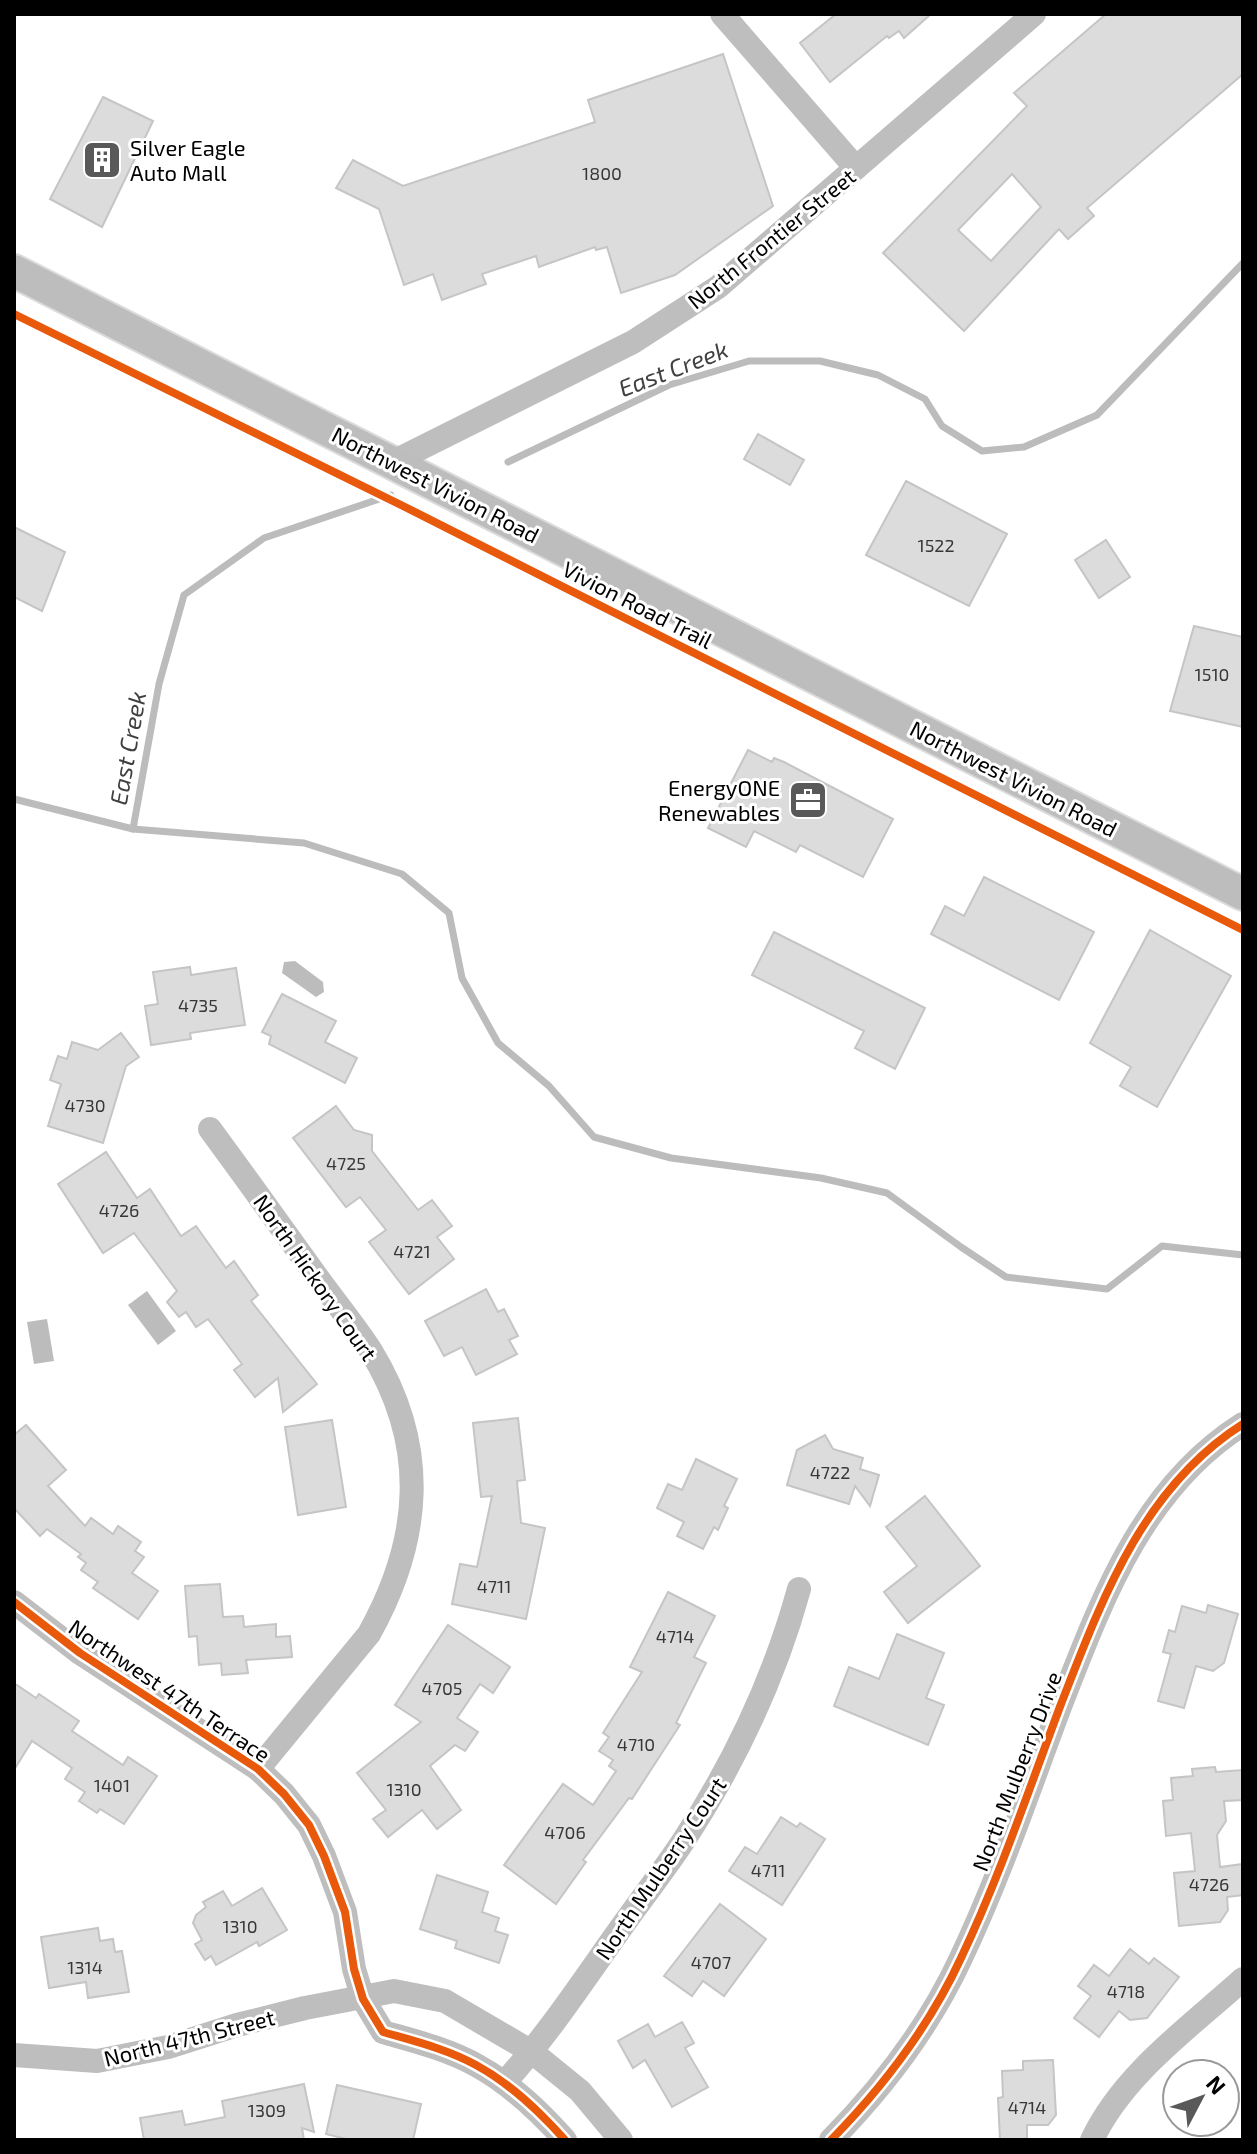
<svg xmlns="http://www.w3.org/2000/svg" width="1257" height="2154" viewBox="0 0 1257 2154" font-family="'Exo 2',sans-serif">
<rect width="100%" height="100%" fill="#fff"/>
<g fill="#bcbcbc">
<polygon points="295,961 323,982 324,992 316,997 282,973 284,962"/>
<polygon points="147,1291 176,1331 158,1345 128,1305"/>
<polygon points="47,1319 54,1361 34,1364 27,1322"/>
</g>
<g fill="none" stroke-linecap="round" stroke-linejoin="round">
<g stroke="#bcbcbc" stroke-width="7">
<polyline points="508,462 669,385 749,361 820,361 878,375 925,399 942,426 982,451 1024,447 1097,415 1243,263"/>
<polyline points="14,799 133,829 159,684 184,595 264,538 391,495"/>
<polyline points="133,829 304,843 402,874 449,913 462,978 498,1043 549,1086 594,1137 671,1158 821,1178 887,1193 961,1247 1006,1277 1107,1289 1162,1246 1243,1255"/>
</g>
</g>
<g fill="#dcdcdc" stroke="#c5c5c5" stroke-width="2" fill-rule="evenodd">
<polygon points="836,14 931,14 904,38 899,31 889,38 887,36 830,82 800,43"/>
<path d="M1106 14H1243V74L1087 208 1094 216 1068 239 1059 229 964 331 883 253 1027 106 1014 93ZM1012 174 1041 207 991 261 958 230Z"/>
<polygon points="723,54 773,206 675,275 621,293 607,247 596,250 595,247 539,267 536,256 482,274 486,284 442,300 433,274 404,285 379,209 336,188 353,160 403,186 595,122 588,100"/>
<polygon points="103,97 153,121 102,227 50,199"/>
<polygon points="758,434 804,460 790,485 744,459"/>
<polygon points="906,481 1007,534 969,606 866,555"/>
<polygon points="14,527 65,552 42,611 14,597"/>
<polygon points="1106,540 1130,577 1099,598 1075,560"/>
<polygon points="1194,626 1243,637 1243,727 1170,711"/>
<polygon points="748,750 772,762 774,758 784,762 893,819 863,877 800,845 796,852 754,831 746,847 708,828"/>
<polygon points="984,877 1094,932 1059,1000 931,934 945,906 964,916"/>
<polygon points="1150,930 1231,976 1157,1107 1120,1086 1131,1067 1090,1043"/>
<polygon points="774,932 925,1008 895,1069 855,1048 864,1031 752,975"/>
<polygon points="190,967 191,975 236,968 245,1025 190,1033 191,1039 151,1045 145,1006 158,1004 153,972"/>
<polygon points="282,994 336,1021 325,1042 357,1058 345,1083 269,1044 271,1036 262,1032"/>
<polygon points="121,1033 139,1057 126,1066 103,1143 48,1126 61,1084 50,1080 58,1056 67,1059 72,1042 98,1050"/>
<polygon points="336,1106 354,1130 372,1135 372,1151 418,1210 432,1200 452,1226 437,1237 454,1259 409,1294 369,1242 386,1230 360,1197 346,1207 293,1138"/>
<polygon points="106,1152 137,1198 150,1189 181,1236 196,1226 226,1268 234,1261 258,1295 251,1301 317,1384 283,1412 278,1378 255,1397 234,1370 242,1364 208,1319 196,1327 186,1312 179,1317 167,1302 177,1291 134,1233 103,1253 58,1184"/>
<polygon points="486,1289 498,1312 504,1309 518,1336 509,1340 517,1354 476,1375 462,1347 444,1356 425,1321"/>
<polygon points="518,1418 525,1480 517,1481 521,1523 545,1528 526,1619 452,1604 460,1564 477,1567 492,1496 481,1497 473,1423"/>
<polygon points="332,1420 346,1507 298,1515 285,1427"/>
<polygon points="26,1425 66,1470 48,1486 85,1526 91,1518 113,1534 118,1526 141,1542 135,1551 144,1557 132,1573 158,1591 138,1619 93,1588 98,1582 81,1570 86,1563 78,1557 81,1554 47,1529 40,1536 14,1508 14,1435"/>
<polygon points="825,1435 833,1449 863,1458 860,1469 879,1475 870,1506 855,1486 849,1504 787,1485 797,1450"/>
<polygon points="696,1459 737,1479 724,1506 728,1508 718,1530 714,1527 703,1549 677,1536 684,1522 657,1508 668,1484 682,1490"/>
<polygon points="925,1496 980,1566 908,1623 884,1592 917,1566 886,1527"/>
<polygon points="220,1584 223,1617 243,1616 244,1627 276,1624 276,1637 290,1636 292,1657 246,1660 248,1673 222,1675 221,1663 199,1665 197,1636 189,1637 185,1586"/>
<polygon points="668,1592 715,1616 694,1657 706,1663 676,1723 680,1725 632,1799 629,1798 583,1860 586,1862 556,1904 504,1865 563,1784 593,1805 616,1771 609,1766 613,1760 599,1751 609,1737 603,1733 642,1672 630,1667"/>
<polygon points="1208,1605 1238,1614 1224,1663 1213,1671 1196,1666 1184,1708 1158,1701 1171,1654 1163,1652 1169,1630 1175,1632 1182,1606 1206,1613"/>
<polygon points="448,1625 510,1667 493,1693 480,1684 457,1718 478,1732 465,1751 455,1745 430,1766 461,1810 437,1829 422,1810 388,1837 373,1819 386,1810 357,1773 421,1722 395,1705"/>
<polygon points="897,1634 944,1653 926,1698 944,1705 928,1745 834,1706 849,1667 879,1679"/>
<polygon points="14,1683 36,1698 39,1694 79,1721 72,1731 123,1765 128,1757 157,1776 124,1824 100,1809 97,1813 79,1801 85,1792 65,1779 72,1768 32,1741 14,1770"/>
<polygon points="1215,1767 1216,1772 1243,1770 1243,1800 1224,1801 1226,1821 1217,1835 1220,1867 1243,1864 1243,1895 1227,1897 1228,1910 1220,1922 1179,1926 1174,1873 1195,1871 1191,1833 1166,1836 1163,1801 1173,1800 1171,1778 1193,1776 1192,1769"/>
<polygon points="781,1817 797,1827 800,1823 825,1839 782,1905 729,1871 745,1847 757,1854"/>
<polygon points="437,1875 488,1892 482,1912 499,1918 495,1931 508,1935 499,1963 455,1948 457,1941 420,1929"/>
<polygon points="262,1888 287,1930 259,1946 257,1942 216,1965 211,1956 205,1960 195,1944 202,1940 193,1923 196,1915 206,1907 203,1902 223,1891 232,1906"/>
<polygon points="720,1904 766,1939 724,1996 703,1981 692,1996 664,1976"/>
<polygon points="98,1928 100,1941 113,1939 115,1952 122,1951 129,1992 88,1998 86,1982 49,1988 41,1937"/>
<polygon points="1130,1949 1149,1964 1154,1958 1179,1977 1147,2018 1130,2020 1119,2011 1099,2037 1074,2018 1091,1996 1078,1986 1094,1965 1109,1976"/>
<polygon points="682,2022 694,2043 685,2048 708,2087 672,2107 645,2060 633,2068 618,2041 648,2024 655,2037"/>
<polygon points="1053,2060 1056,2115 1048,2125 1027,2125 1027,2140 1000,2140 998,2098 1003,2097 1002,2071 1023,2070 1023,2061"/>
<polygon points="304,2084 314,2132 302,2128 304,2140 144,2140 140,2118 182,2111 185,2125 225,2117 222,2101"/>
<polygon points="337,2085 421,2104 413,2140 350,2140 326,2134"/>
</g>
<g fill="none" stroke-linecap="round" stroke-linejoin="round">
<defs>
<polyline id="major" points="14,271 1243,894"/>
</defs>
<use href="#major" stroke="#dbdbdb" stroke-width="36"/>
<g stroke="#bebebe" stroke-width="24">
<polyline points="722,14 856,168"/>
<polyline points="393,462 633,342 718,287 1034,14"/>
<path d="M210 1129C246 1178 282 1228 317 1277 335 1302 355 1326 371 1351 429 1446 422 1539 369 1634L258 1769"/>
<path d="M14 1602 80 1653 258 1769 284 1794 309 1825 324 1856 345 1912 354 1969 363 1999 383 2032C414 2041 447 2049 476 2065 511 2084 539 2111 565 2140"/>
<polyline points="14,2055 97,2061 168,2047 237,2025 305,2008 394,1991 445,2001 532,2052 580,2091 621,2140"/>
<path d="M504 2083C547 2036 581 1984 618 1932 639 1902 662 1873 682 1843 734 1764 774 1680 799 1589"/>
<path d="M831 2140C884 2086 929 2027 961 1958 1000 1876 1029 1789 1061 1704 1102 1599 1143 1487 1243 1424"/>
<path d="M1092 2140C1123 2074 1190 2027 1243 1979"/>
</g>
<use href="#major" stroke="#bdbdbd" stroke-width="32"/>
<defs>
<g id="cycleway">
<polyline points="14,314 403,506 1243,930"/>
<path d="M14 1602 80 1653 258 1769 284 1794 309 1825 324 1856 345 1912 354 1969 363 1999 383 2032C414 2041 447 2049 476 2065 511 2084 539 2111 565 2140"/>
<path d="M831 2140C884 2086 929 2027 961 1958 1000 1876 1029 1789 1061 1704 1102 1599 1143 1487 1243 1424"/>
</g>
</defs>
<use href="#cycleway" stroke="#fff" stroke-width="13"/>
<use href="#cycleway" stroke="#e8590c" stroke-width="8"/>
</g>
<defs>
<symbol id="building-square" viewBox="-11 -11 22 22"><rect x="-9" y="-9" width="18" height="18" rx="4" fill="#595959" stroke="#fff"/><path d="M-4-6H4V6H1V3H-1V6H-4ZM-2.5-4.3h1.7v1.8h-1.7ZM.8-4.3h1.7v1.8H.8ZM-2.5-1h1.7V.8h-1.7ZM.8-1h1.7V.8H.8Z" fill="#fff"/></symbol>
<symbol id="office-square" viewBox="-11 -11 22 22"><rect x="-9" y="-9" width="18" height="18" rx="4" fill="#595959" stroke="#fff"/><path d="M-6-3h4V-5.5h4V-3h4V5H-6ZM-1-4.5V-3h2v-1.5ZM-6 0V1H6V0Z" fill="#fff"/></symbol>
</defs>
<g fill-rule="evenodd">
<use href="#building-square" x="80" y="138" width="44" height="44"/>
<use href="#office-square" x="786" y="778" width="44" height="44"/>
</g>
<g text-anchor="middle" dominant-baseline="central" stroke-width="6" stroke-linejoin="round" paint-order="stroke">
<g font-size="18" fill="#373737">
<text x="602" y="173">1800</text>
<text x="936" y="545">1522</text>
<text x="1212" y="674">1510</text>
<text x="198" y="1005">4735</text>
<text x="85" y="1105">4730</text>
<text x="346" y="1163">4725</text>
<text x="119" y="1210">4726</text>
<text x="412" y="1251">4721</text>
<text x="830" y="1472">4722</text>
<text x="494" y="1586">4711</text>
<text x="675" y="1636">4714</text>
<text x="442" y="1688">4705</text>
<text x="636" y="1744">4710</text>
<text x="112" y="1785">1401</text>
<text x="404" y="1789">1310</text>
<text x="565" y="1832">4706</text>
<text x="768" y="1870">4711</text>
<text x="1209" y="1884">4726</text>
<text x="240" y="1926">1310</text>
<text x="711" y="1962">4707</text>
<text x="85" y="1967">1314</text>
<text x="1126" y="1991">4718</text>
<text x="1027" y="2107">4714</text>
<text x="267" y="2110">1309</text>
</g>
<g font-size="22" fill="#000" stroke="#fff" text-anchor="start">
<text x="130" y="147">Silver Eagle<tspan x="130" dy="25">Auto Mall</tspan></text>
<text x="780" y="787" text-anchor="end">EnergyONE<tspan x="780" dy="25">Renewables</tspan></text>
</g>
<g font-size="22" fill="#000" stroke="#fff">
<text transform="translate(771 238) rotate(-39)">North Frontier Street</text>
<text transform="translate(436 484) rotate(27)">Northwest Vivion Road</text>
<text transform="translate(638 604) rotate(27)">Vivion Road Trail</text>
<text transform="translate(1014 778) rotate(27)">Northwest Vivion Road</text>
<text transform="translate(316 1277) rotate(55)">North Hickory Court</text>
<text transform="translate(170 1690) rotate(34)">Northwest 47th Terrace</text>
<text transform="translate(1016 1771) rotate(-69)">North Mulberry Drive</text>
<text transform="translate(660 1868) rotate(-56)">North Mulberry Court</text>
<text transform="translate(189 2037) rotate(-14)">North 47th Street</text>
</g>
<g font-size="24" font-style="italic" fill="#404040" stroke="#fff">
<text transform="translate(673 368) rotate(-21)">East Creek</text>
<text transform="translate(127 748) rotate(-80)">East Creek</text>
</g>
</g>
<rect width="1257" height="2154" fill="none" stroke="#000000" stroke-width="32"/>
<g transform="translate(1201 2098) rotate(49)"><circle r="38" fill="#ffffff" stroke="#999999" stroke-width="2"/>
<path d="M0-6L14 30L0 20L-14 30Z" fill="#595959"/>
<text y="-12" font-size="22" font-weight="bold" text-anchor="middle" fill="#000000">N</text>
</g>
</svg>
